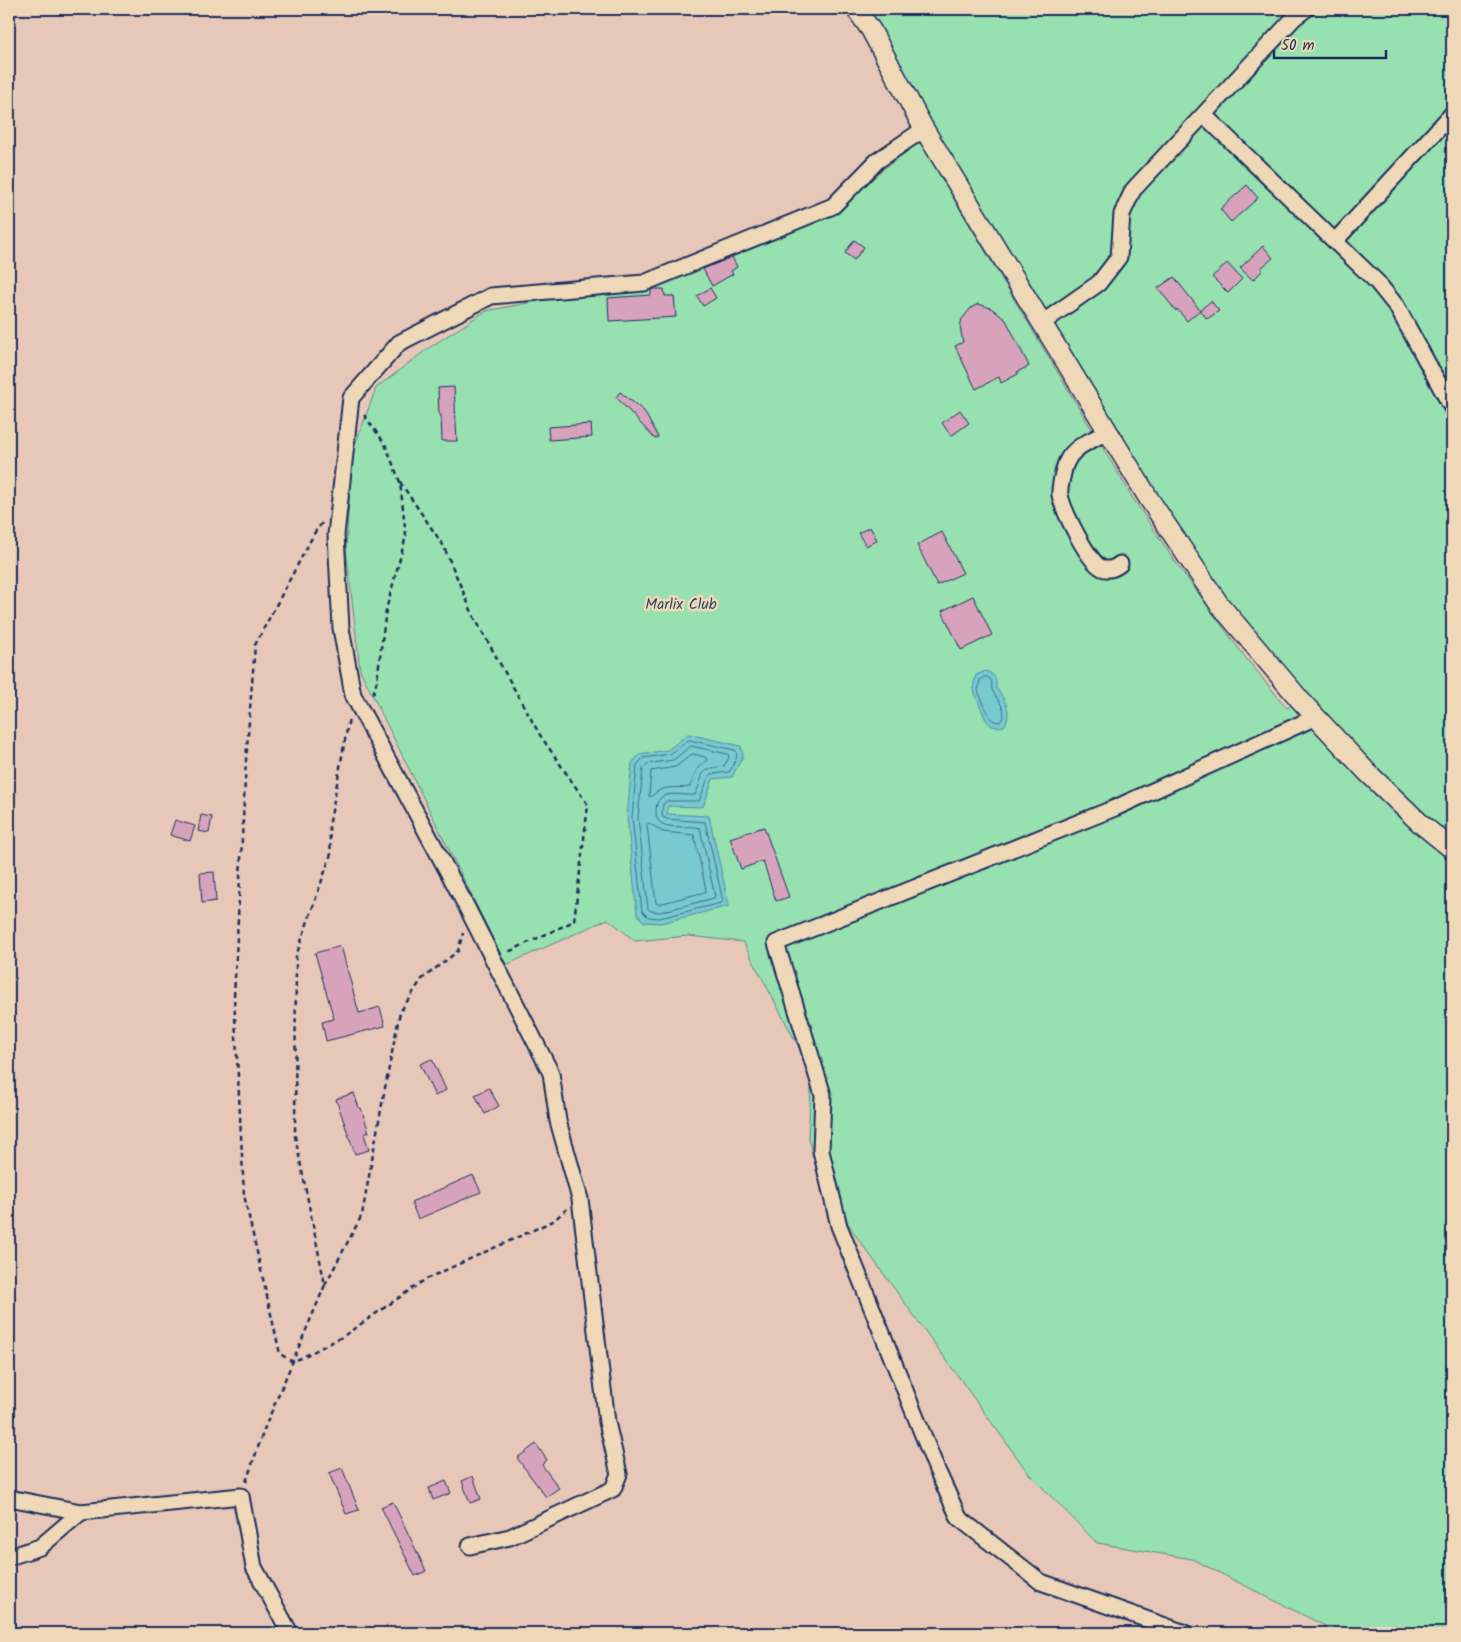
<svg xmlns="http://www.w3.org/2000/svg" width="1461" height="1642" viewBox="0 0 1461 1642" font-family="Kalam,sans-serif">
<rect width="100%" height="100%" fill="#e7c8b8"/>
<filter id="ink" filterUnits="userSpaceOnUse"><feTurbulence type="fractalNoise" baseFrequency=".02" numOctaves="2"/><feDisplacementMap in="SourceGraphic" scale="10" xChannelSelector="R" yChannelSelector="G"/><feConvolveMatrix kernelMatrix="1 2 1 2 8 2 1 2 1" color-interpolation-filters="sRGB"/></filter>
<g filter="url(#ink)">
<polygon fill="#97e0af" stroke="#598886" points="856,9 1452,9 1452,1633 1339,1633 1192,1559 1097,1543 1029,1474 854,1233 818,1176 808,1137 812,1072 743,942 688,936 635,941 608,919 506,965 360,670 346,548 352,453 376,388 430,347 486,311 549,299 642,289 814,220 920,142 1134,500 1176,563 1245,657 1287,708 1300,701 1190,561"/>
<g fill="#78c9d0" stroke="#538ba2">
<path d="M986 671C995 675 997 678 996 688 1005 699 1013 713 1004 726 987 730 986 719 980 706 975 692 971 690 976 675Z"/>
<polygon points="688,734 741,746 743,756 732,777 713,779 703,807 668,806 667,814 709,816 729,906 661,923 644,922 637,914 627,817 632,763 640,754 668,750"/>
</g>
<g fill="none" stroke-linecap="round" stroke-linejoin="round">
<g stroke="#406d8c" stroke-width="1">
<path d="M985 677C988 677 990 677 991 681 993 683 991 686 992 689 994 698 1011 710 1000 722L994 721 990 718 978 691 980 680Z"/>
<path d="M689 740 735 750C740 756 733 765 729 772L712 774 709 776 699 801H667L663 804 662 813 663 817 667 819 705 822 723 901 721 903 660 918 648 917 642 911 632 817 637 765 643 758 670 754Z"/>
<path d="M691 746 728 754 729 758 724 766C696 770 706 773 695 795 678 796 655 787 656 813 656 819 659 823 665 825 676 829 689 825 700 828L715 897 714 898 660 912 651 911 648 909 638 817 643 768 647 764 673 760Z"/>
<path d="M693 754 705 757 707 760 697 769 690 787C675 789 663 784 652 796H649L651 771 675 767Z"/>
<polygon points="649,823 663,832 694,835 706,890 705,892 659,904 656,903 647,825"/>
</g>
</g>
<g fill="#d7a3bc" stroke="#1b2f5e">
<polygon points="1247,185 1258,198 1231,222 1220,209"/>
<polygon points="854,240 864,247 854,260 845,253"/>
<polygon points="1263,246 1273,258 1261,268 1263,270 1253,280 1240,268"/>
<polygon points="732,257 737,267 731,271 733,274 712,286 703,269"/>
<polygon points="1227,263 1242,279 1228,293 1212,277"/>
<polygon points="1174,277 1200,310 1187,321 1177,309 1176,311 1158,288"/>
<polygon points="710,288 716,298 703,306 697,296"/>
<polygon points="654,289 664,289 665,296 674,296 676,317 609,321 608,298 651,295 651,290"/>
<polygon points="1211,301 1219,311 1207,319 1200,310"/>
<polygon points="978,304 991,308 1006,320 1029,366 1017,372 1018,374 1001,383 999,377 976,389 955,346 963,342 960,327 962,319 971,308"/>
<polygon points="454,387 457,441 442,441 441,415 439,415 438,388"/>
<polygon points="620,392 644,411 658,437 655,439 616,397"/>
<polygon points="960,410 969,423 951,436 942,423"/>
<polygon points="591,424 592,437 549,440 548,427"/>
<polygon points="870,527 877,540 866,546 858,533"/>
<polygon points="942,532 963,573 937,585 917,545"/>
<polygon points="973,596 992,635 961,650 942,611"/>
<polygon points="201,815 212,817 209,833 198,831"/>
<polygon points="175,820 195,826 190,841 170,835"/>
<polygon points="764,827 789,897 776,901 763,861 741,869 730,838"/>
<polygon points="214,872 216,901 202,903 200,873"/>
<polygon points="341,946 359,1013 380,1007 385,1026 326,1041 322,1022 334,1019 315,953"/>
<polygon points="432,1059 446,1090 435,1096 420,1064"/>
<polygon points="489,1088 499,1106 485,1114 475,1095"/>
<polygon points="354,1093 359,1108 361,1108 369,1132 364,1134 369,1150 355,1154 336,1099"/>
<polygon points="473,1175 481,1192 418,1219 411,1202"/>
<polygon points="536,1444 547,1460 542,1465 559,1488 546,1497 517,1458"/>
<polygon points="342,1468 359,1510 346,1514 329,1473"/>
<polygon points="473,1476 481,1499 470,1503 462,1481"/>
<polygon points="446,1481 451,1493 433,1500 429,1488"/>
<polygon points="393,1502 426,1571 415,1576 381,1507"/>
</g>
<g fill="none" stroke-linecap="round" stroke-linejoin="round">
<defs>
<g id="minor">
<polyline points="1204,115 1377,282 1397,307 1452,408"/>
<polyline points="1335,241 1452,114"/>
<polyline points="1042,323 1099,283 1119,257 1122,214 1133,190 1294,18 1306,9"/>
<path d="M1108 432C1094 439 1074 446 1067 461 1064 466 1059 489 1060 495 1063 510 1088 562 1102 568 1109 571 1115 568 1120 564"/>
<polyline points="9,1498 81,1512 241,1496 254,1567 290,1633"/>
<polyline points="470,1546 510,1537 613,1489 619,1474 607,1422 580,1199 558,1121 551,1073 462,898 353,695 341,628 336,535 351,398 399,343 491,296 644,283 833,206 877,161 924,129"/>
<polyline points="9,1557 40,1547 81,1512"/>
<polyline points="1185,1633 1041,1582 959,1518 937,1470 839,1226 821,1151 823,1095 776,943 1115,808 1316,717"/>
</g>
<polyline id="major" points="856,9 871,30 924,129 1149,499 1219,604 1301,701 1367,772 1420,823 1452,849"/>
</defs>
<use href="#minor" stroke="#1b2f5e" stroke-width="19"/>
<use href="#major" stroke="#1b2f5e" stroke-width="22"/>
<g stroke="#1b2f5e" stroke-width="2.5" stroke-dasharray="5 4" stroke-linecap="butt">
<polyline points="364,415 385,444 400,482 406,536 386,610 377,680 372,698"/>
<polyline points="400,482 443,545 474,617 540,735 588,805 574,921 506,953"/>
<polyline points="322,523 315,532 255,645 246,760 234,997 244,1195 280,1354 293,1362 342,1337 426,1279 553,1221 567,1209"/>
<polyline points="325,1285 362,1215 384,1093 400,1012 422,979 458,951 463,933"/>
<polyline points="246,1482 265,1427 325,1285 295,1136 296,956 331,854 329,827 349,718"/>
</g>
<use href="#minor" stroke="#eed8b7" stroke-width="15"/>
<use href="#major" stroke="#eed8b7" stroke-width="19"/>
</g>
</g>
<g text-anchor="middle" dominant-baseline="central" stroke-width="5" stroke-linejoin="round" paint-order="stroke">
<g font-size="15" fill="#2e4a6a" stroke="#eed8b7">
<text x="681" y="605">Marlix Club</text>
</g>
</g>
<rect width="1461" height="1642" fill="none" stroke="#eed8b7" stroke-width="30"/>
<rect x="15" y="15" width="1431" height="1612" fill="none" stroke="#1b2f5e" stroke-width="2" filter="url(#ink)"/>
<path d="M1274 50v8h112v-8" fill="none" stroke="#1b2f5e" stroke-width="2.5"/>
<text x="1281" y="50" font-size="15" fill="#1b2f5e" stroke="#eed8b7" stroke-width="4" paint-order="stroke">50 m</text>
</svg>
